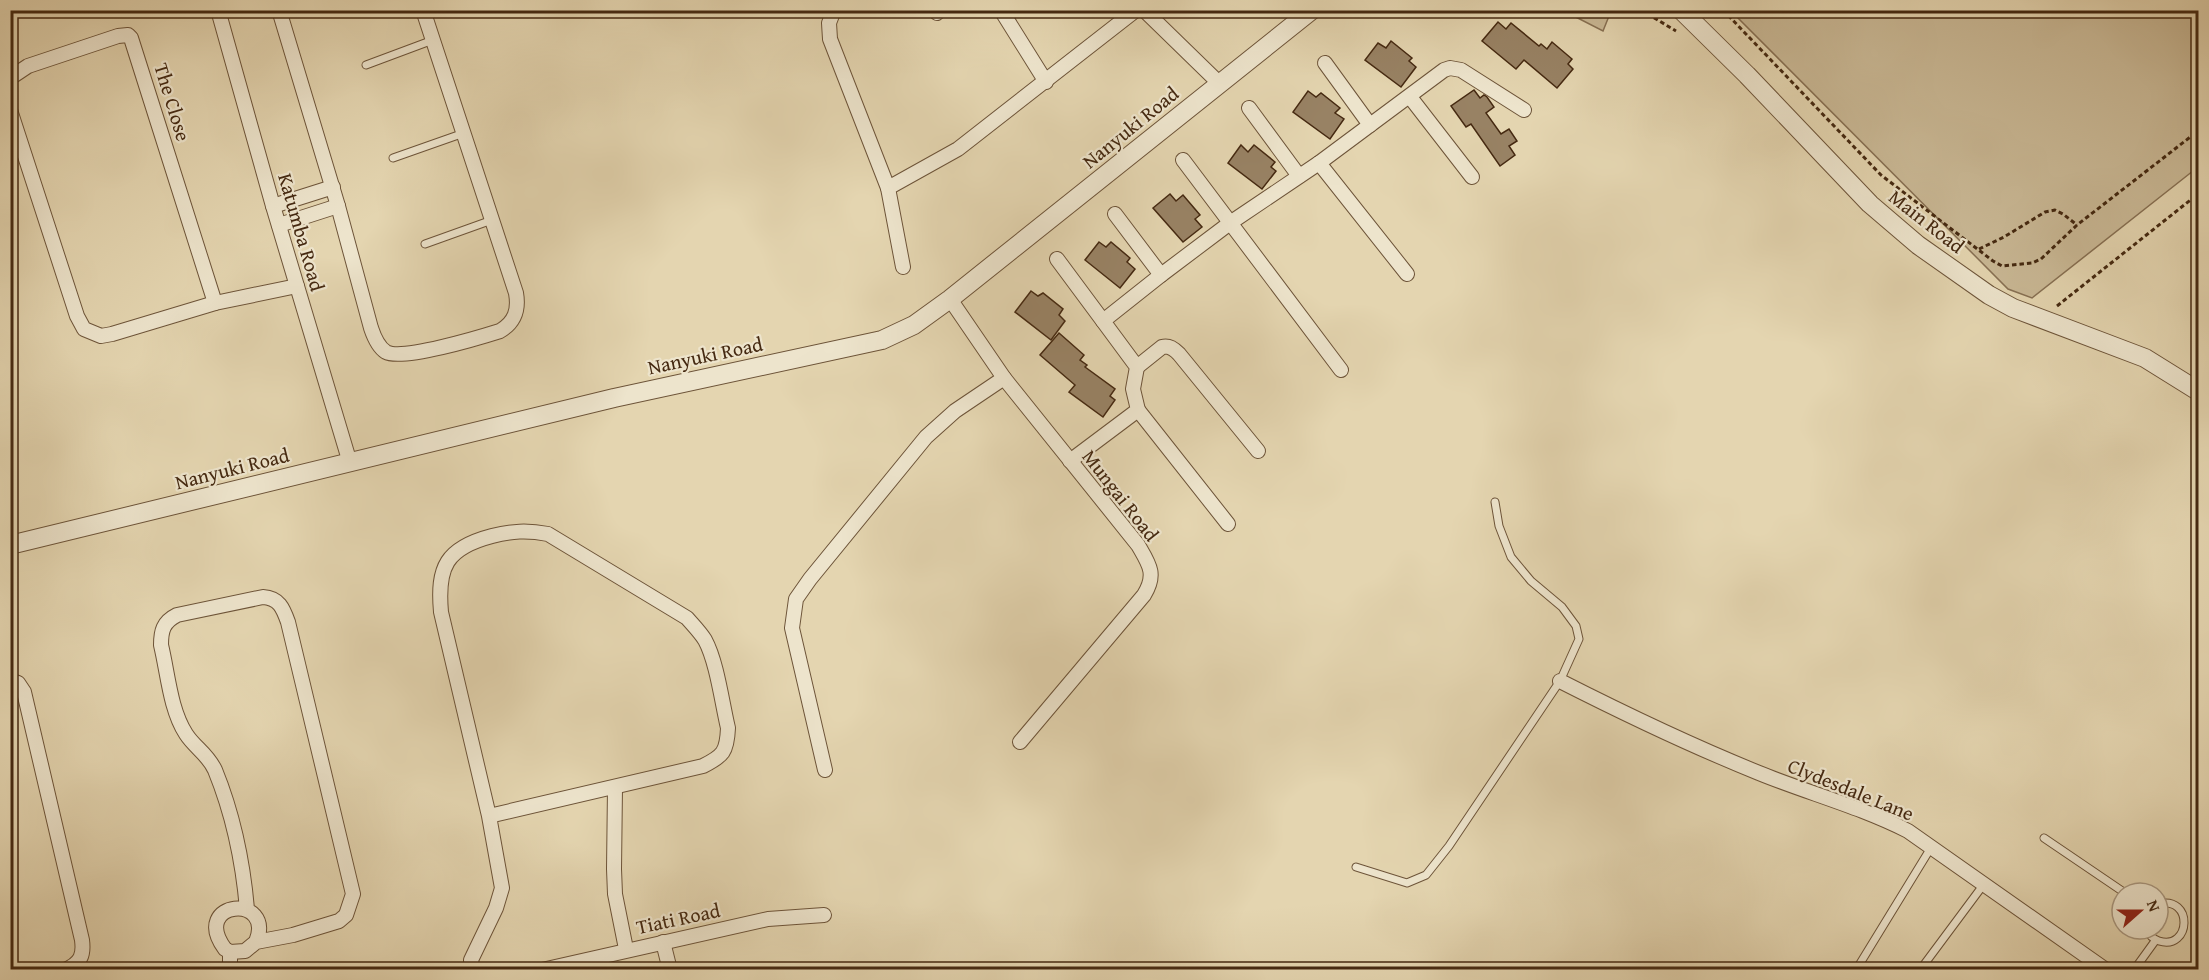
<svg xmlns="http://www.w3.org/2000/svg" width="2209" height="980" viewBox="0 0 2209 980" font-family="'Gentium Book Plus',serif">
<rect width="100%" height="100%" fill="#e4d5b0"/>
<filter id="stains"><feTurbulence type="fractalNoise" baseFrequency=".00333" numOctaves="4"/><feColorMatrix values="0 0 0 0 .2 0 0 0 0 .09 0 0 0 0 .02 0 0 0 .5 -.17"/></filter>
<radialGradient id="worn" r=".72"><stop offset=".6" stop-color="#630" stop-opacity="0"/><stop offset="1" stop-color="#630" stop-opacity=".3"/></radialGradient>
<g fill="#c9b895" stroke="#877053" stroke-width="1.5">
<polygon points="1564,11 1611,11 1603,31"/>
<polygon points="1731,11 2198,11 2198,167 2032,298 2008,289"/>
</g>
<g fill="#988264" stroke="#452911" stroke-width="1.5">
<polygon points="1498,22 1506,29 1511,23 1539,46 1541,44 1547,49 1552,42 1572,59 1568,64 1573,69 1557,88 1524,60 1516,69 1482,41"/>
<polygon points="1391,41 1412,58 1409,61 1416,67 1401,87 1365,60 1378,43 1386,48"/>
<polygon points="1474,90 1480,98 1484,95 1487,97 1494,107 1486,113 1501,134 1509,129 1517,141 1509,146 1515,155 1500,166 1471,124 1466,127 1451,106"/>
<polygon points="1308,91 1316,97 1321,93 1340,108 1335,113 1344,119 1330,139 1293,112"/>
<polygon points="1241,145 1248,152 1254,145 1275,162 1271,167 1276,171 1262,189 1228,163"/>
<polygon points="1170,194 1176,201 1183,195 1200,215 1195,219 1202,227 1183,242 1153,208"/>
<polygon points="1099,242 1106,247 1111,242 1130,258 1127,262 1135,269 1120,288 1085,260"/>
<polygon points="1031,291 1038,296 1043,293 1063,309 1059,315 1065,321 1051,340 1015,312"/>
<polygon points="1059,333 1084,355 1080,360 1087,365 1085,367 1115,389 1110,396 1115,400 1103,417 1069,392 1075,385 1040,355"/>
</g>
<g fill="none" stroke-linecap="round" stroke-linejoin="round">
<defs>
<g id="service">
<polyline points="366,65 433,40"/>
<polyline points="393,158 464,133"/>
<polyline points="425,244 492,220"/>
<polyline points="2044,838 2125,893"/>
<polyline points="1356,867 1407,883 1426,875 1449,846 1560,681 1579,639 1576,626 1562,607 1531,581 1511,557 1499,526 1495,502"/>
<path d="M2146 929C2149 935 2152 939 2159 941 2191 951 2194 895 2158 904"/>
<polyline points="1856,970 1932,846"/>
<polyline points="1920,970 1984,884"/>
<polyline points="2134,970 2155,941"/>
</g>
<g id="minor">
<polyline points="218,10 273,206 350,463"/>
<path d="M279 10 338 206 371 328C374 337 378 347 386 352 402 361 481 337 500 331 515 322 519 310 516 293L423 10"/>
<polyline points="834,10 829,23 830,39 888,188 958,149 1136,10"/>
<polyline points="1001,10 1046,82"/>
<polyline points="1144,10 1220,84"/>
<polyline points="937,13 938,10"/>
<polyline points="1325,63 1370,125"/>
<polyline points="10,78 28,66 118,36 128,35 131,38 215,303"/>
<polyline points="1410,97 1472,177"/>
<polyline points="1249,108 1299,176"/>
<polyline points="10,110 77,316 84,329 101,336 112,334 215,303 297,286"/>
<polyline points="1183,160 1341,370"/>
<polyline points="1319,163 1407,274"/>
<polyline points="888,188 903,267"/>
<polyline points="273,206 333,187"/>
<polyline points="1115,214 1161,275"/>
<polyline points="279,225 338,206"/>
<polyline points="1057,259 1103,321"/>
<path d="M950 299 1004 378 1138 545C1149 564 1157 574 1144 595L1020 742"/>
<path d="M1137 367 1162 347C1169 345 1174 349 1179 354L1258 451"/>
<polyline points="1138,410 1228,524"/>
<polyline points="1070,461 1138,410 1133,389 1137,367 1103,321 1161,275 1230,223 1319,163 1444,70 1450,68 1461,70 1524,110"/>
<path d="M10 680 18 683 24 692 82 940C84 955 81 963 65 970"/>
<path d="M1560 681C1625 714 1692 746 1759 773 1808 793 1861 807 1908 831L2106 970"/>
<polyline points="825,770 792,628 796,599 810,579 926,437 955,411 1004,378"/>
<polyline points="615,788 614,869 615,894 626,949"/>
<path d="M247 909C243 863 233 814 215 770 207 753 195 748 186 734 170 709 168 674 161 645 161 631 163 622 177 615L263 597C279 598 283 608 288 622L353 894 346 915 339 921 293 935 256 942 245 951 230 952 225 949C189 900 276 893 256 942"/>
<polyline points="663,942 670,970"/>
<polyline points="230,970 230,952"/>
<path d="M473 970 471 960 496 908 502 888 489 816 441 612C437 567 446 548 492 536 512 531 527 530 548 534L687 618C693 625 700 632 705 640 717 662 722 703 728 728 727 752 723 756 703 766L489 816"/>
<polyline points="542,970 768,919 824,915"/>
</g>
<g id="tertiary">
<polyline points="1681,10 1747,75 1870,204 1918,245 1989,295 2013,308 2145,358 2198,391"/>
<polyline points="10,545 614,398 882,340 914,325 950,299 1312,10"/>
</g>
</defs>
<use href="#service" stroke="#6d5439" stroke-width="9"/>
<use href="#minor" stroke="#6d5439" stroke-width="16"/>
<use href="#tertiary" stroke="#6d5439" stroke-width="20"/>
<g stroke="#452911" stroke-width="3" stroke-dasharray="4.5 3" stroke-linecap="butt">
<polyline points="1641,10 1676,31"/>
<polyline points="1723,10 1881,175 1993,261 2002,266 2032,263 2041,259 2077,225 2198,131"/>
<polyline points="1979,249 2004,237 2045,212 2055,210 2063,214 2077,225"/>
<polyline points="2057,306 2198,194"/>
</g>
<use href="#service" stroke="#ede4cc" stroke-width="7"/>
<use href="#minor" stroke="#ede4cc" stroke-width="14"/>
<use href="#tertiary" stroke="#ede4cc" stroke-width="18"/>
</g>
<g text-anchor="middle" dominant-baseline="central" stroke-width="4.5" stroke-linejoin="round" paint-order="stroke">
<g font-size="20" fill="#452911" stroke="#ede4cc">
<text transform="translate(173 102) rotate(73)">The Close</text>
<text transform="translate(1130 127) rotate(-39)">Nanyuki Road</text>
<text transform="translate(1927 221) rotate(38)">Main Road</text>
<text transform="translate(302 232) rotate(74)">Katumba Road</text>
<text transform="translate(705 355) rotate(-12)">Nanyuki Road</text>
<text transform="translate(232 468) rotate(-14)">Nanyuki Road</text>
<text transform="translate(1121 495) rotate(52)">Mungai Road</text>
<text transform="translate(1851 789) rotate(22)">Clydesdale Lane</text>
<text transform="translate(678 918) rotate(-12)">Tiati Road</text>
</g>
</g>
<rect width="2209" height="980" fill="none" stroke="#e4d5b0" stroke-width="36"/>
<rect x="12" y="12" width="2185" height="956" fill="none" stroke="#452911" stroke-width="3"/>
<rect x="18" y="18" width="2173" height="944" fill="none" stroke="#452911" stroke-width="1.5"/>
<g transform="translate(2140 911) rotate(69)"><circle r="28" fill="#ede4cc" stroke="#aa9981" stroke-width="1.5"/>
<path d="M0-4.5L10 22L0 15L-10 22Z" fill="#8f2418"/>
<text y="-9" font-size="16" font-weight="bold" text-anchor="middle" fill="#452911">N</text>
</g>
<rect width="100%" height="100%" filter="url(#stains)"/>
<rect width="100%" height="100%" fill="url(#worn)"/>
</svg>
